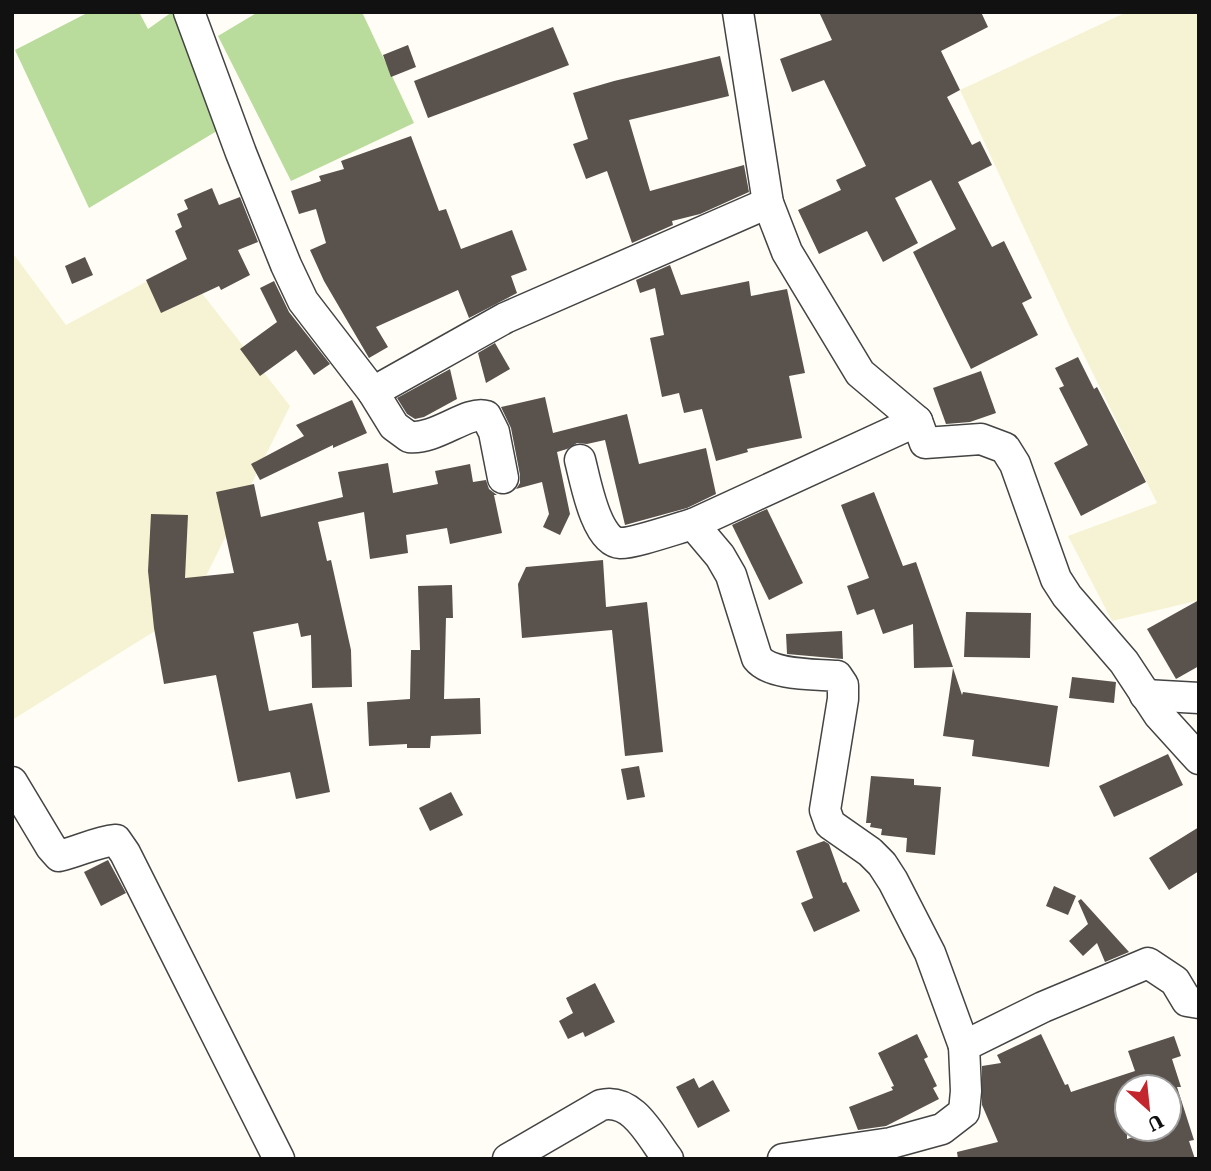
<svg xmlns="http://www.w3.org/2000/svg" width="1211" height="1171" viewBox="0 0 1211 1171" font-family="'Roboto Serif',serif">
<rect width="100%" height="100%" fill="#fffdf5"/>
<g fill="#f6f3d4">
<polygon points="1127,12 1199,12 1199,604 1196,601 1112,621 1068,536 1157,503 1070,327 960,90"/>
<polygon points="12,252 66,325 179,264 290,406 206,576 155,631 12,720"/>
</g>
<g fill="#b9dc9c">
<polygon points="89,12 139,12 148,29 172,12 190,12 230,123 89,208 15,50"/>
<polygon points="258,12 362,12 414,123 291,181 218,36"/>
</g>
<g fill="#5a524d" fill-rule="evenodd">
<polygon points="819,12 981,12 988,27 941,51 960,90 947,97 972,145 980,141 992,165 958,182 992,247 1004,241 1032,298 1022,303 1038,335 971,369 913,252 956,229 931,180 895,198 918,243 883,262 867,231 819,254 798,210 841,190 836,180 866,166 824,80 792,92 780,59 832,40"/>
<polygon points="553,27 569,65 428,118 414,81"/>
<polygon points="408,45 416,67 391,77 383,55"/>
<polygon points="720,56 729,96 629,120 650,191 744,165 749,192 700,214 672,221 673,225 632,243 607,171 586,179 573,144 588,139 573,93 614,81"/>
<polygon points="411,136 439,211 446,209 461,249 512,230 527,270 511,276 517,293 469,318 458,290 376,327 388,347 369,358 324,281 310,250 326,243 316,209 299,214 291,191 321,181 319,176 344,169 341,161"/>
<polygon points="212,188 219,205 240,197 258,242 238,250 250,275 221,290 219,286 161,313 146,280 187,259 175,231 182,227 177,214 188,209 184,200"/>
<polygon points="85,257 93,275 72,284 65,266"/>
<polygon points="670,265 681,295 749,281 751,296 787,289 805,373 789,376 802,438 747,449 748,452 716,461 702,409 684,413 679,393 662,397 650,338 664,335 655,288 640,293 636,280"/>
<polygon points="274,281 289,312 330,364 314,375 296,350 260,376 240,349 277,322 260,288"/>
<polygon points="495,343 510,369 486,383 478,353"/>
<polygon points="1078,357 1094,389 1097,387 1146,482 1081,516 1054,463 1088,445 1059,388 1064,386 1055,368"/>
<polygon points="450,369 457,399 424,417 415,419 407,414 397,398"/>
<polygon points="981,371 996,413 970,422 946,424 933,388"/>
<polygon points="545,397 553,433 627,414 639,464 706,448 716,494 687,508 625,525 605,440 587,444 577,443 567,449 557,452 570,514 560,535 543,527 549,514 542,482 516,489 520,483 520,475 511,428 501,407"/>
<polygon points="352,400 367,433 333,448 333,445 260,480 251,464 304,436 296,425"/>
<polygon points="388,463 393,493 438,484 435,471 470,464 473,482 486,480 489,489 497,495 494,495 502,533 450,544 447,528 406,535 408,553 370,559 364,512 318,522 327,561 331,560 351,650 352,687 312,688 311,635 301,637 298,623 253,632 269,711 312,703 330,792 296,799 290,772 238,782 216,675 164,684 154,628 148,571 151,514 188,515 185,578 234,573 216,492 254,484 261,517 343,497 338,472"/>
<polygon points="874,492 903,566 916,562 953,667 914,668 913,624 883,634 874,609 857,615 847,586 869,578 841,505"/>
<polygon points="767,509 803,583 769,600 732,525"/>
<polygon points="603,560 606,607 647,602 663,752 625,756 612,630 522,638 518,584 526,567"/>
<polygon points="452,585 453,618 446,618 444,699 480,698 481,734 431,736 430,748 407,748 407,744 369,746 367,702 410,699 411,650 420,650 418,586"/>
<polygon points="1199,600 1199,666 1176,679 1147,629"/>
<polygon points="966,612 1031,613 1030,658 964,657"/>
<polygon points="842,631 843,659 787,654 786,634"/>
<polygon points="953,668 962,695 963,692 1058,706 1049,767 972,756 974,740 943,736"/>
<polygon points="1072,677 1116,682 1114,703 1069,698"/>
<polygon points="1168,754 1183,785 1114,817 1099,786"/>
<polygon points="639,766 645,797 627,800 621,769"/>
<polygon points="871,776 914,779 914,785 941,787 935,855 906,852 907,838 881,835 882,829 870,827 871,823 866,823"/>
<polygon points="451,792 463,815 430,831 419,808"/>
<polygon points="1199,827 1199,871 1169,890 1149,858"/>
<polygon points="824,841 829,844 843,883 846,882 860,911 814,932 801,903 813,898 796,851"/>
<polygon points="108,860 126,893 101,906 84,872"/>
<polygon points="1054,886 1076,896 1068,915 1046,906"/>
<polygon points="1081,899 1110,931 1129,952 1105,962 1097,943 1083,956 1069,941 1088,924 1078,901"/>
<polygon points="595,983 615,1022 585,1037 583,1032 568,1039 559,1021 573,1013 566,998"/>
<polygon points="917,1034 928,1057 924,1059 937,1086 933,1088 939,1099 886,1126 858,1130 849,1107 893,1090 891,1087 894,1086 878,1053"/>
<path d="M1041 1034 1065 1085 1068 1084 1071 1092 1135 1071 1128 1051 1174 1036 1181 1056 1172 1059 1181 1087H1177L1194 1140 1189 1141 1195 1159H958L957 1152 998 1142 982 1105V1066L1001 1063 997 1055ZM1127 1087H1169V1129H1158L1127 1139Z"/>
<polygon points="694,1078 699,1088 713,1080 730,1111 698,1128 676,1087"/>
</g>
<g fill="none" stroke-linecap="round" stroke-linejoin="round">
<defs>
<g id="minor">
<polyline points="189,12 241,153 286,265 303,301 373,392 505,318 768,203"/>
<polyline points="738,12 768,203 787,252 860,373 917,421 925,443 981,439 1005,448 1015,464 1056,579 1067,596 1124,662 1159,715 1199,759"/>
<path d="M373 392 394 426 409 437C436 440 468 410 486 416L494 432 503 478"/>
<path d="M580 460C585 479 596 542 620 543 632 544 678 528 693 524L720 556 731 575 757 658C771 676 815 674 837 676L843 685V699L825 810 830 824 870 852 882 864 893 881 930 953 964 1046"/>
<polyline points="693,524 917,421"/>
<polyline points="1145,695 1199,698"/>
<path d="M12 782 51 847 59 856C80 851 96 842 116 840L125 853 279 1159"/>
<path d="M508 1159 601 1105C633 1097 651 1137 668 1159"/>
<polyline points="783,1159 891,1143 942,1129 964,1112 966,1091 964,1046 1043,1007 1148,963 1175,981 1187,1001 1199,1003"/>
</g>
</defs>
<use href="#minor" stroke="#444" stroke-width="33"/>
<use href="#minor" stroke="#fff" stroke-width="30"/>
</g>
<rect width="1211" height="1171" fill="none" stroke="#111111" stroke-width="28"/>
<g transform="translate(1148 1108) rotate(153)"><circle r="33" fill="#ffffff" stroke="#a0a0a0" stroke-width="2"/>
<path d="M0-5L12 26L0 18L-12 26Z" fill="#c4262e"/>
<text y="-10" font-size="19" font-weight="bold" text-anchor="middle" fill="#111111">U</text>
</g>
</svg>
